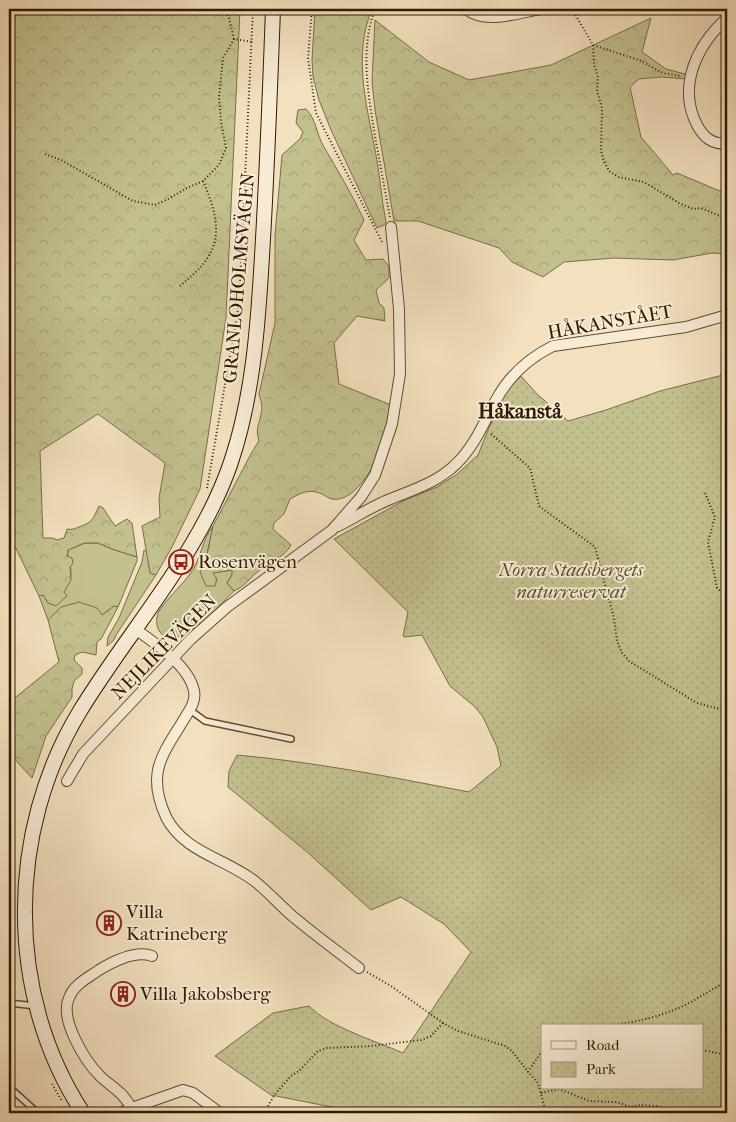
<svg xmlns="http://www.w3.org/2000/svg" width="736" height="1122" viewBox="0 0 736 1122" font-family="'IM FELL French Canon',serif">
<defs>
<pattern id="forest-crowns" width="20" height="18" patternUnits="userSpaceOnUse" patternTransform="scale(1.25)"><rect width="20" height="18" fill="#c2c08d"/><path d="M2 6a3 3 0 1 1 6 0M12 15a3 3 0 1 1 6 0" fill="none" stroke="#a7a478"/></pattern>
<pattern id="park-dots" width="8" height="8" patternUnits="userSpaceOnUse" patternTransform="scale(1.25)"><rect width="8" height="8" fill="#c2c08d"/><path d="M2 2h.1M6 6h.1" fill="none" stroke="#a7a478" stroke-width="1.8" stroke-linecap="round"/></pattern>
</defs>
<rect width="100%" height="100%" fill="#f3e0be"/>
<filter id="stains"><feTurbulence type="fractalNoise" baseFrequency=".004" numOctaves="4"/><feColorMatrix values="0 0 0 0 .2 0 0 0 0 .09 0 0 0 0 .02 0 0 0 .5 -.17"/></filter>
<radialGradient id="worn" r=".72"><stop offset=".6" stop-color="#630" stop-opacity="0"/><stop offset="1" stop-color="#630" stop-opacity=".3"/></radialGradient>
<g fill="#c2c08d" stroke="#786e47">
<path d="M213 526 205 564 200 572 212 573 233 570 232 575 227 583 234 591C222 603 176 655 160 632 156 627 156 619 158 613 162 604 183 584 190 574 201 559 202 540 213 526Z"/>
<path d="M85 543H98L112 549 137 557V561L118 607 114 606 102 615 61 607 48 620 39 596 43 595 48 602C59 595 72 586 71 571 70 563 67 558 68 550Z"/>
<polygon points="144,550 147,552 150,573 156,575 116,635 114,640 107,646 108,637 119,618 142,562"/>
</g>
<g fill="url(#forest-crowns)" stroke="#786e47">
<path d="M9 9H240L226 318 200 489 172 547 156 575 150 573 142 526 160 517 159 498 165 463 98 414 40 451 43 538H53L57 540 64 538 67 529C72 530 74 529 79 527 93 522 93 519 99 506L103 508 115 526 127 519 132 523 137 557 112 549 98 543H85L68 550 67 556 72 558 73 563 70 567 71 580 64 592 67 596 56 606 48 603 43 595 39 596 9 534Z"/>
<path d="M315 9H372C353 54 366 103 375 149 380 173 381 198 386 222L384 225 377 228 331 130 319 100 313 77 312 60Z"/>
<polygon points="651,18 642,52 666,69 689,75 687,79 661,77 639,79 630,87 641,137 673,175 677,173 727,194 727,254 712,253 673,260 614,258 564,262 543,277 512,262 499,248 418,221 394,221 375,110 372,81 375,20 429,62 469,80 551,65"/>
<path d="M306 109C317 120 316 134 324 147 338 171 352 194 364 220L354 240 366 260 383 259 389 266V278L376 290 379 303 384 308 385 321 357 316 334 343 339 384 391 405C390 415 389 426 386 436 381 455 357 504 332 499 329 499 325 495 322 494 309 488 301 493 290 499L284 514 274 523 273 529 291 545C284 558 266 564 255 574 248 581 243 587 234 591L227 583 232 575V570L213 573 217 579 215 586H206L200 572 205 564 213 526 252 452 259 441C255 428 259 426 261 414 263 407 261 401 259 394L275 323V235L282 155 300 139 303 132 296 123 298 110Z"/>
<polygon points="79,602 97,608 102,615 114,606 118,607 101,639 97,642 96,655 82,652 75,655 74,660 82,668 82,674 74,681 72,689 72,697 46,736 32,778 9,753 9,696 16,697 59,662 48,620 61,607"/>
</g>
<path fill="url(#park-dots)" stroke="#786e47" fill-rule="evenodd" d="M727 374V1113H362L271 1095 215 1056 273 1013 309 1006C329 1027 376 1041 403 1053L471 952 444 924 401 897 371 910 306 851 228 787 229 771 237 755C315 762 391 777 469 792L501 766 497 747 483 717 475 707 450 686 422 635 405 637 403 636 408 612 334 539 403 501 437 487 456 475 478 455 502 396 521 376 537 394 568 421 606 410 660 391ZM542 1026H702V1088H542Z"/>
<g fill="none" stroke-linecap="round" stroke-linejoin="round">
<defs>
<g id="lane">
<polyline points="190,710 205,721 291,739"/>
<polyline points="9,1003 36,1006"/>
<polyline points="9,1087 38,1113"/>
</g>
<g id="street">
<path d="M466 9C485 25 518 13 540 9"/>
<path d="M727 18C697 45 677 86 697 125 704 138 712 144 727 144"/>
<path d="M338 526C356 517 374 505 393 498 415 489 438 482 456 464 475 446 484 422 496 400 509 376 529 358 553 346L686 327 727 315"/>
<path d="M135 629C155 643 189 666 194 691 196 700 191 708 186 716 164 753 145 771 166 817 184 853 228 859 257 883 269 893 279 904 290 914 312 933 336 950 359 968"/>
<polyline points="67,781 83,754 191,639 227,607 332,530 361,497 375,475 392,424 400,374 399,309 391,227"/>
<polyline points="132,1108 183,1090 193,1093 220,1113"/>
<path d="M120 1113 132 1108C128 1103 125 1097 120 1093 114 1087 106 1082 100 1076 85 1061 59 1019 69 998 74 984 88 978 99 970 114 961 136 950 152 956"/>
</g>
<path id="secondary" d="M83 1113C5 994 7 831 80 711 130 629 198 556 230 465 253 398 258 326 262 256 267 174 270 91 273 9"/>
</defs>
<use href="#lane" stroke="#604c30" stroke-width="8"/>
<use href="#street" stroke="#604c30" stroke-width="12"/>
<use href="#secondary" stroke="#2f1b01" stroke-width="16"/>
<g stroke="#2f1b01" stroke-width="2" stroke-dasharray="1 2.5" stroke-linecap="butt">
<polyline points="223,9 229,18 234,39 253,42"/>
<polyline points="312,9 308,58 316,113 382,242"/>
<path d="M375 9C359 51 369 99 376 142 381 167 385 192 390 217"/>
<polyline points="572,9 593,45 639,60 663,73 680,76"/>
<polyline points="593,45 594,64 598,77 597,91 602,108 601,151 604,161 609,171 618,177 644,182 679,203 693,209 701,208 727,219"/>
<polyline points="45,154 61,160 133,201 155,205 168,199 187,188 203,181 219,165 226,148 221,122 219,97 223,58 234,39"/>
<path d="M180 286C190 277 202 268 208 257 224 233 213 205 203 181"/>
<polyline points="491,434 530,468 539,506 595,547 614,618 617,641 622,653 629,661 697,703 727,711"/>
<polyline points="207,488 239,304 253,9"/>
<polyline points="705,493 715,517 708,542 717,588 727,598"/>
<polyline points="727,648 727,661"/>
<polyline points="9,864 10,863"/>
<polyline points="367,972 391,986 443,1023 458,1031 505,1046 512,1051 528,1072"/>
<path d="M604 1026C633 1023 661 1017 687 1004 701 997 714 988 727 981"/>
<polyline points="702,1050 727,1055"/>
<polyline points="542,1051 528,1072 538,1083 546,1113"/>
<polyline points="52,1084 62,1101"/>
<polyline points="541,1093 559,1089 589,1101 617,1102 630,1107 640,1105 656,1106 674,1113"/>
<polyline points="9,1106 20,1113"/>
<polyline points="266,1113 269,1104 276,1093 291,1076 299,1071 318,1051 327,1048 371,1046 421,1040 431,1036 443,1023"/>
</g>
<use href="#lane" stroke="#f7ebd5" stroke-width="5"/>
<use href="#street" stroke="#f7ebd5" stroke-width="10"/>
<use href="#secondary" stroke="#f7ebd5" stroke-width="14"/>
</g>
<defs>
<symbol id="bus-ring" viewBox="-11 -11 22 22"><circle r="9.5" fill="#f7ebd5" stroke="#8f2418" stroke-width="1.5"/><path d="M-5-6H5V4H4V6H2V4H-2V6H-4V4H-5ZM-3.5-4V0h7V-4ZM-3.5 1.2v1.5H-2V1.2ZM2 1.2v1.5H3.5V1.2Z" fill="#8f2418"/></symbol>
<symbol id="building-ring" viewBox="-11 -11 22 22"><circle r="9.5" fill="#f7ebd5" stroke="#8f2418" stroke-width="1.5"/><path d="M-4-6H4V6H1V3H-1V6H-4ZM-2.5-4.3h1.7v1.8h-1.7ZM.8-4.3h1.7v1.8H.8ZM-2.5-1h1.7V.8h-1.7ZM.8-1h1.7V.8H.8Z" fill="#8f2418"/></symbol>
</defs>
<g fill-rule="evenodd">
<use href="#bus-ring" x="167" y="548" width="28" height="28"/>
<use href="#building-ring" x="95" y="909" width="28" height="28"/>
<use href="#building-ring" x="109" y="980" width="28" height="28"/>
</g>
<g text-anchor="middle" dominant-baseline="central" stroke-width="4" stroke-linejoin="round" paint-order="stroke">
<g font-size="19" fill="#2f1b01" stroke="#f7ebd5">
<text transform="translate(239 278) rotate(-85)">GRANLOHOLMSVÄGEN</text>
<text transform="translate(610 322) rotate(-10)">HÅKANSTÅET</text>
<text transform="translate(164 647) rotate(-45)">NEJLIKEVÄGEN</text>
</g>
<g font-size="19" fill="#2f1b01" stroke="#f7ebd5" text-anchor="start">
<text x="198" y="562">Rosenvägen</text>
<text x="126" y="912">Villa<tspan x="126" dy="22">Katrineberg</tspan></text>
<text x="140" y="994">Villa Jakobsberg</text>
</g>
<g font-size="19" font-style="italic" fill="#5b4d2b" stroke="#f7ebd5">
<text x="571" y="570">Norra Stadsbergets<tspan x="571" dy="22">naturreservat</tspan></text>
</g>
<g font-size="21" font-weight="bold" fill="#2f1b01" stroke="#f7ebd5">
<text x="520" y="411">Håkanstå</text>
</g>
</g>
<rect width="736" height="1122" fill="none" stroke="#f3e0be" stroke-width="30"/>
<rect x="10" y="10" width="716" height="1102" fill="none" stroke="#2f1b01" stroke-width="2.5"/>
<rect x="15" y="15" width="706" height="1092" fill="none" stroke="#2f1b01"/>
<rect x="541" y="1024" width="162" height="65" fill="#f7ebd5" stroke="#a79880"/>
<rect x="551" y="1041" width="25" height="8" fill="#f7ebd5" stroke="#a79880"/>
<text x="586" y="1050" font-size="15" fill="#2f1b01">Road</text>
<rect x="551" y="1062" width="25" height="15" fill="url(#park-dots)" stroke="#a79880"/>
<text x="586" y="1074" font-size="15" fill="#2f1b01">Park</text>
<rect width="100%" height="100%" filter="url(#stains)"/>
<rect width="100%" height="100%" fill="url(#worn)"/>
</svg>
